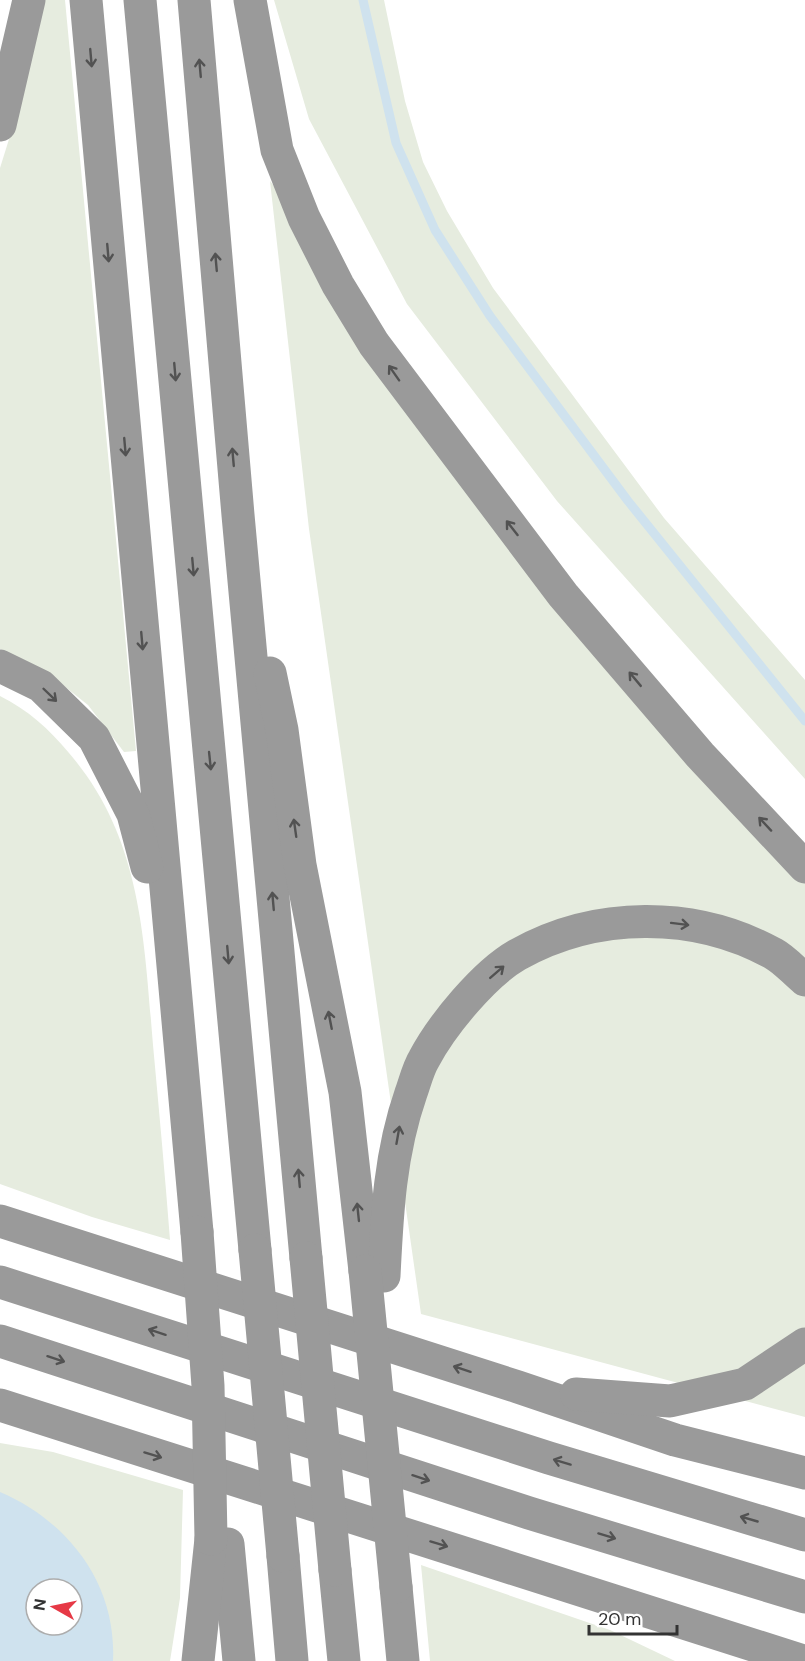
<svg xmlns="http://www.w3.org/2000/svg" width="805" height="1661" viewBox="0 0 805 1661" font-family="'DM Sans',sans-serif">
<rect width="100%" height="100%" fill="#fff"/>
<g fill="#e6ecdf" fill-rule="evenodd">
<polygon points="41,0 65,0 136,751 124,752 88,705 49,674 0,649 0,168 15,120"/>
<polygon points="274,0 384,0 405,101 423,162 447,211 493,288 664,518 805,680 805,779 557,501 407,304 309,119"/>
<polygon points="270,181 294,210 347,312 805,873 805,1417 421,1314 309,529"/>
<path d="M0 696C28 710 49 729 69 753 142 838 144 939 153 1045 159 1110 165 1175 170 1240L92 1217 0 1184Z"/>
<path d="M0 1443 53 1452 183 1490 180 1598 170 1661H0ZM36 1589H72V1625H36Z"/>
<polygon points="421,1565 610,1630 675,1661 430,1661"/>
</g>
<path fill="#cfe2ee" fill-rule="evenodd" d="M0 1492C68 1521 117 1584 113 1661H0ZM36 1589H72V1625H36Z"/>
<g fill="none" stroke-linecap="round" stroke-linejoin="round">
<polyline stroke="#cfe2ee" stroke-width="9" points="363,0 396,143 435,230 490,316 628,501 805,721"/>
<g stroke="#9a9a9a" stroke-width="33">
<polyline points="86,0 197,1232"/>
<polyline points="140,0 255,1250"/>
<polyline points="194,0 238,515 306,1258"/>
<polyline points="250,0 277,150 304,218 338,285 374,344 563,595 700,755 805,867"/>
<polyline points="0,125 29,0"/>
<polyline points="0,666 41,686 94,738 133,814 147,867"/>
<polyline points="270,673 282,730 300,865 345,1092 365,1271"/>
<polyline points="0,1221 518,1387 675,1440 805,1473"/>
<path d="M384 1276C387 1213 390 1153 411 1093 415 1082 418 1069 424 1059 442 1025 484 974 517 955 595 911 695 910 774 954 785 960 795 972 805 980"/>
<polyline points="0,1282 549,1458 805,1535"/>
<polyline points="0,1341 529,1513 805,1597"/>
<polyline points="576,1394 670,1401 745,1384 805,1344"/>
<polyline points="0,1405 803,1661"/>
<polyline points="228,1544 239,1661"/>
<polyline points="283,1556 292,1661"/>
<polyline points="335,1570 344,1661"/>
<polyline points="396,1587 403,1661"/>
<polyline points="198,1661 211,1539"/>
</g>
<g stroke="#9a9a9a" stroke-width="33">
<polyline points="197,1232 208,1386 211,1539"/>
<polyline points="255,1250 283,1556"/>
<polyline points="306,1258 335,1570"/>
<polyline points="365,1271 396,1587"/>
</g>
</g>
<defs><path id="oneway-shaft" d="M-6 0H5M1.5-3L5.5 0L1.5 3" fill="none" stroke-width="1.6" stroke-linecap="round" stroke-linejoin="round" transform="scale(1.5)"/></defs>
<g stroke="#525252">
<use href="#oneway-shaft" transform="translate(91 58) rotate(85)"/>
<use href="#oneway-shaft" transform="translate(200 68) rotate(-95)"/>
<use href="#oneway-shaft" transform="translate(108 253) rotate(85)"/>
<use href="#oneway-shaft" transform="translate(216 262) rotate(-95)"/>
<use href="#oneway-shaft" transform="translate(175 372) rotate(85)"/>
<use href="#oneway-shaft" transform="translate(394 373) rotate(-125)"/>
<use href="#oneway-shaft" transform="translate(125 447) rotate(85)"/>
<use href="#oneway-shaft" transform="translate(233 457) rotate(-95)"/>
<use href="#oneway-shaft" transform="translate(512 528) rotate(-128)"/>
<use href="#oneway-shaft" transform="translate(193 567) rotate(85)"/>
<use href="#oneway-shaft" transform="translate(142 641) rotate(85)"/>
<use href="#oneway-shaft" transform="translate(635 679) rotate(-130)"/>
<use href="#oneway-shaft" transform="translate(50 695) rotate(44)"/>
<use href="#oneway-shaft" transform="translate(210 761) rotate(84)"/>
<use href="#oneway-shaft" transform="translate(765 824) rotate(-133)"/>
<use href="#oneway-shaft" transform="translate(295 828) rotate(-98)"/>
<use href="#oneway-shaft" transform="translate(273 901) rotate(-95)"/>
<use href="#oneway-shaft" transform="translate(680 924) rotate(7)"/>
<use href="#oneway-shaft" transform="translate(228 955) rotate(85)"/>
<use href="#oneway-shaft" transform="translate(497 972) rotate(-41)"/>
<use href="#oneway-shaft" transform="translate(330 1020) rotate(-101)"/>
<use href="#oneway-shaft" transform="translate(398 1135) rotate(-80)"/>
<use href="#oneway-shaft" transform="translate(299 1178) rotate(-95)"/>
<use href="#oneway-shaft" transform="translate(358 1212) rotate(-96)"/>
<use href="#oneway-shaft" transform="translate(157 1332) rotate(-162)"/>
<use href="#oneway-shaft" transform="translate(56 1359) rotate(18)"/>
<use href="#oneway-shaft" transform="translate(462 1369) rotate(-162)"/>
<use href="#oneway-shaft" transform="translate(153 1455) rotate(17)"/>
<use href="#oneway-shaft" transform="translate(562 1462) rotate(-163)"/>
<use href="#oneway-shaft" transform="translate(421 1478) rotate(18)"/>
<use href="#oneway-shaft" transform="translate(749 1519) rotate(-164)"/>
<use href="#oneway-shaft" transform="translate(607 1536) rotate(17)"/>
<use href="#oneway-shaft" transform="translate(439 1544) rotate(17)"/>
</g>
<g transform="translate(54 1607) rotate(279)"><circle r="28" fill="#ffffff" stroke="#adadad" stroke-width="1.5"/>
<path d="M0-4.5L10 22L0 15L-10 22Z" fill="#e63946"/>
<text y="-9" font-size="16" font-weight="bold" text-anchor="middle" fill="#333333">N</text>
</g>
<path d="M589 1625v9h88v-9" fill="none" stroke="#333333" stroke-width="3"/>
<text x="598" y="1625" font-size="18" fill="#333333" stroke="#ffffff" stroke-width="4.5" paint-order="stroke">20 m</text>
</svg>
